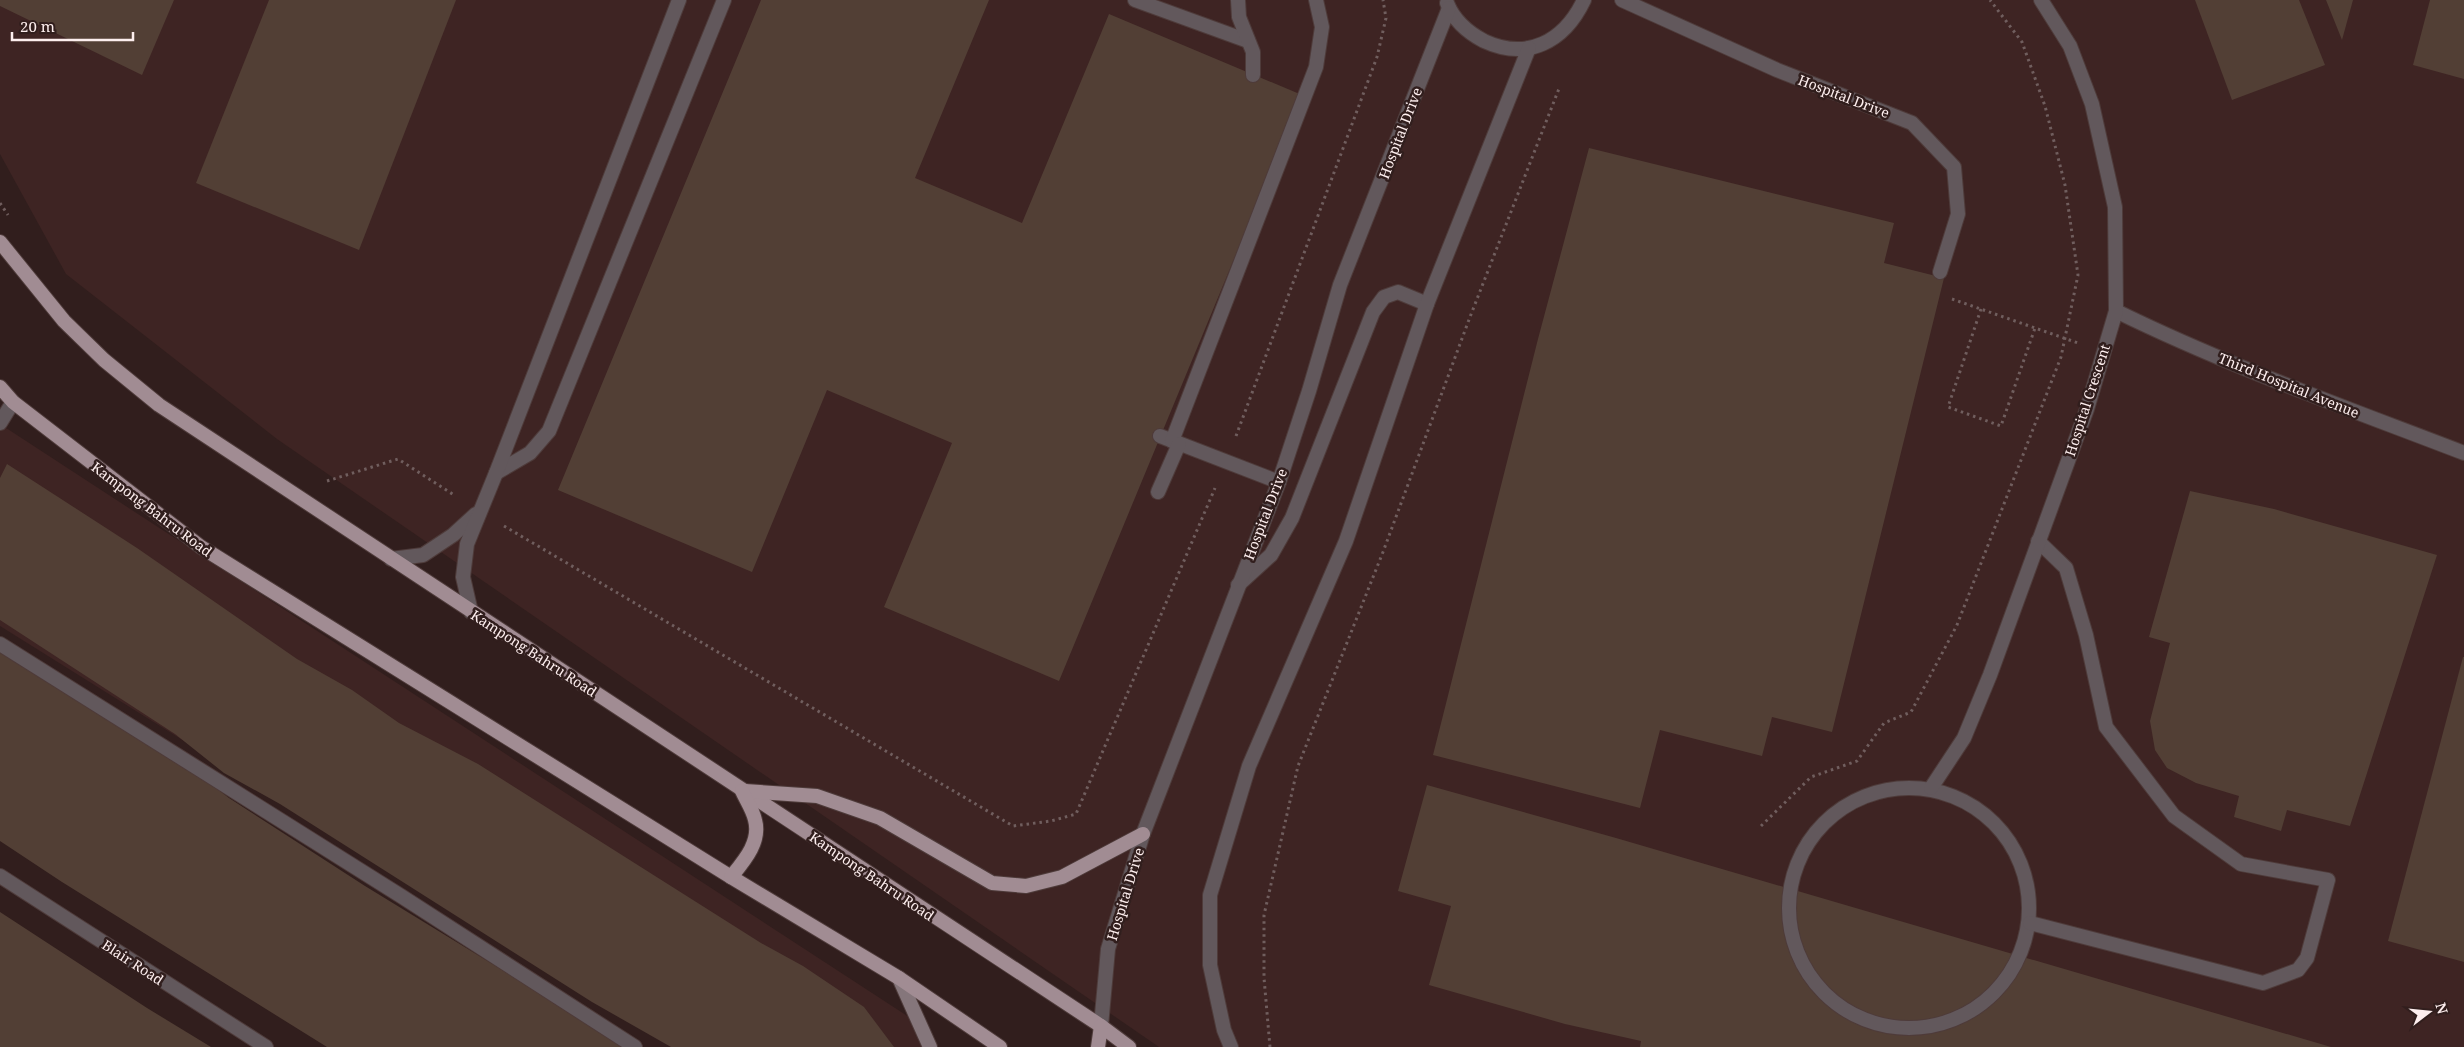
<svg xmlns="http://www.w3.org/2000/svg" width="2464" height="1047" viewBox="0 0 2464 1047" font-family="'Noto Serif',serif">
<rect width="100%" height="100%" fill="#311e1d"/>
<g fill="#3e2423">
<polygon points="0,0 2464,0 2464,1047 1159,1047 277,439 66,274 0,154"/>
<polygon points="0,424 915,1021 925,1047 674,1047 0,626"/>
</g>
<g fill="#523f35">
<polygon points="0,0 174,0 142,75 0,6"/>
<polygon points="269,0 456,0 359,250 196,183"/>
<polygon points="761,0 989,0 915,178 1022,223 1109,14 1302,95 1059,681 884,607 952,443 827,390 752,572 558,490"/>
<polygon points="2195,0 2299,0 2325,65 2232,100"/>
<polygon points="2326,0 2353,0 2342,40"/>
<polygon points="2430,0 2464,0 2464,79 2413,65"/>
<polygon points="1589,148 1894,223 1884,263 1944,278 1832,732 1772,717 1762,756 1660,730 1640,808 1433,755 1538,339"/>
<polygon points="7,464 137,548 297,659 352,690 399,723 478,764 761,943 803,966 864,1007 894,1047 671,1047 592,1002 280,804 224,773 175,734 0,620 0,478"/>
<polygon points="2190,491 2274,509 2437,555 2350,826 2287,810 2281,831 2234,817 2239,796 2196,783 2167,768 2155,750 2150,721 2170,643 2149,637"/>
<polygon points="0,648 207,781 229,798 365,886 628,1047 327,1047 62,882 0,841"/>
<polygon points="2463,657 2464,657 2464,962 2388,941"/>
<polygon points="1427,785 1616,838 2331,1047 1640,1047 1641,1041 1565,1024 1429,985 1451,906 1398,891"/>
<polygon points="0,912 147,1008 211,1047 0,1047"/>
</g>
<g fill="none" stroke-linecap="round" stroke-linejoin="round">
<defs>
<g id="service">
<polyline points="1135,0 1248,41"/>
<polyline points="1238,0 1239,17 1253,52 1253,75"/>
<polyline points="1160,436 1279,482"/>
<polyline points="1172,441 1316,67 1322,27 1316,0"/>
<polyline points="496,473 530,453 549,431 724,0"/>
<polyline points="1158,492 1179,444"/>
<polyline points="391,559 423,555 453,535 476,514"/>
<polyline points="1238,585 1271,555 1292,518 1373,312 1384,297 1398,292 1427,304"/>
<polyline points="471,612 463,577 467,544 496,473 679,0"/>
<polyline points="0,644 401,896 635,1047"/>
<circle cx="1909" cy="908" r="120"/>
<polyline points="2030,923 2263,983 2298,970 2307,958 2328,880 2241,864 2174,816 2106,727 2086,635 2066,568 2038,541"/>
</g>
<g id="minor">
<polyline points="1622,0 1777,70 1912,123 1954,167 1958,214 1940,272"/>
<path d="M1447 3C1454 21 1467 32 1484 41 1527 61 1564 42 1584 0"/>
<path d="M2116 311C2228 366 2347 408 2464 453"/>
<polyline points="0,423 13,402"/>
<polyline points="1931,788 1964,738 1990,675 2087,409 2116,311 2115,207 2092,104 2070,46 2041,0"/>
<polyline points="0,876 266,1047"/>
<polyline points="1101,1026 1108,949 1143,834 1279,482 1309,391 1340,285 1449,8"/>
<polyline points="1231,1047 1224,1030 1210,965 1210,895 1249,766 1346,541 1427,304 1529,48"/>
</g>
<polyline id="secondary" points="899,978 930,1047"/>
<g id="primary">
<polyline points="0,242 64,321 104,360 159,405 1101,1026 1129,1047"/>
<polyline points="0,387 13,402 201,547 731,877 899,978 1000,1047"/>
<polyline points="745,791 817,796 880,818 992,883 1026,886 1062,877 1143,834"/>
<path d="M731 877C744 861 761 842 755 820 753 810 746 800 742 791"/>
<polyline points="1098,1047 1101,1026"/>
</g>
</defs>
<use href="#service" stroke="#4e3b3a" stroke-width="16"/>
<use href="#minor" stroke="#4e3b3a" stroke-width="16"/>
<use href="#secondary" stroke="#4e3b3a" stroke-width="16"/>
<use href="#primary" stroke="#4e3b3a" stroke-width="16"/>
<g stroke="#705e5e" stroke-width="3" stroke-dasharray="2.5 4" stroke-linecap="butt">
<polyline points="0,203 8,215"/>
<polyline points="1952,299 2078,343"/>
<polyline points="1981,309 1948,407 2001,426 2035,328"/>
<polyline points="1236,436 1377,57 1386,18 1383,0"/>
<polyline points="327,481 398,459 454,495"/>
<polyline points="504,526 1013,826 1051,821 1076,814 1215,488"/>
<polyline points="1761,826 1811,777 1857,761 1884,723 1911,712 1957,625 2061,357 2078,275 2065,185 2045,106 2022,42 1990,0"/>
<polyline points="1270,1047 1264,978 1264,915 1298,766 1383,552 1470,317 1560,86"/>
</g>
<use href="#service" stroke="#62585c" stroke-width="14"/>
<use href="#minor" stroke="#62585c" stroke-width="14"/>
<use href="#secondary" stroke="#85767b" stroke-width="14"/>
<use href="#primary" stroke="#a18c93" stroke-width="14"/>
</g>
<g text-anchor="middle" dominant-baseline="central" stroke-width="5" stroke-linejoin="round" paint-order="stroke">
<g font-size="14" fill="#fdeeee" stroke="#311e1d">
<text transform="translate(1844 96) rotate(21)">Hospital Drive</text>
<text transform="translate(1400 133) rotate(-69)">Hospital Drive</text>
<text transform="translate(2289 385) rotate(22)">Third Hospital Avenue</text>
<text transform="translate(2087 400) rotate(-72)">Hospital Crescent</text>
<text transform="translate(152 509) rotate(37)">Kampong Bahru Road</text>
<text transform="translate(1265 514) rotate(-69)">Hospital Drive</text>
<text transform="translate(534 653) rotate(33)">Kampong Bahru Road</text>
<text transform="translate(872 876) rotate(34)">Kampong Bahru Road</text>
<text transform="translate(1125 894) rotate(-73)">Hospital Drive</text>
<text transform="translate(133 962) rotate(33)">Blair Road</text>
</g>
</g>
<g transform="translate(2429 1012) rotate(74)" stroke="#311e1d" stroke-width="4" paint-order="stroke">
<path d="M0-4L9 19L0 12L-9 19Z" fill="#fdeeee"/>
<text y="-8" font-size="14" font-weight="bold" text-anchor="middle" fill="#fdeeee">N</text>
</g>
<path d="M12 32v8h121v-8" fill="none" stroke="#fdeeee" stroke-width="2.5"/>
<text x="20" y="32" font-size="15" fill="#fdeeee" stroke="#311e1d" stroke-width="4" paint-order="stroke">20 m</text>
</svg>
